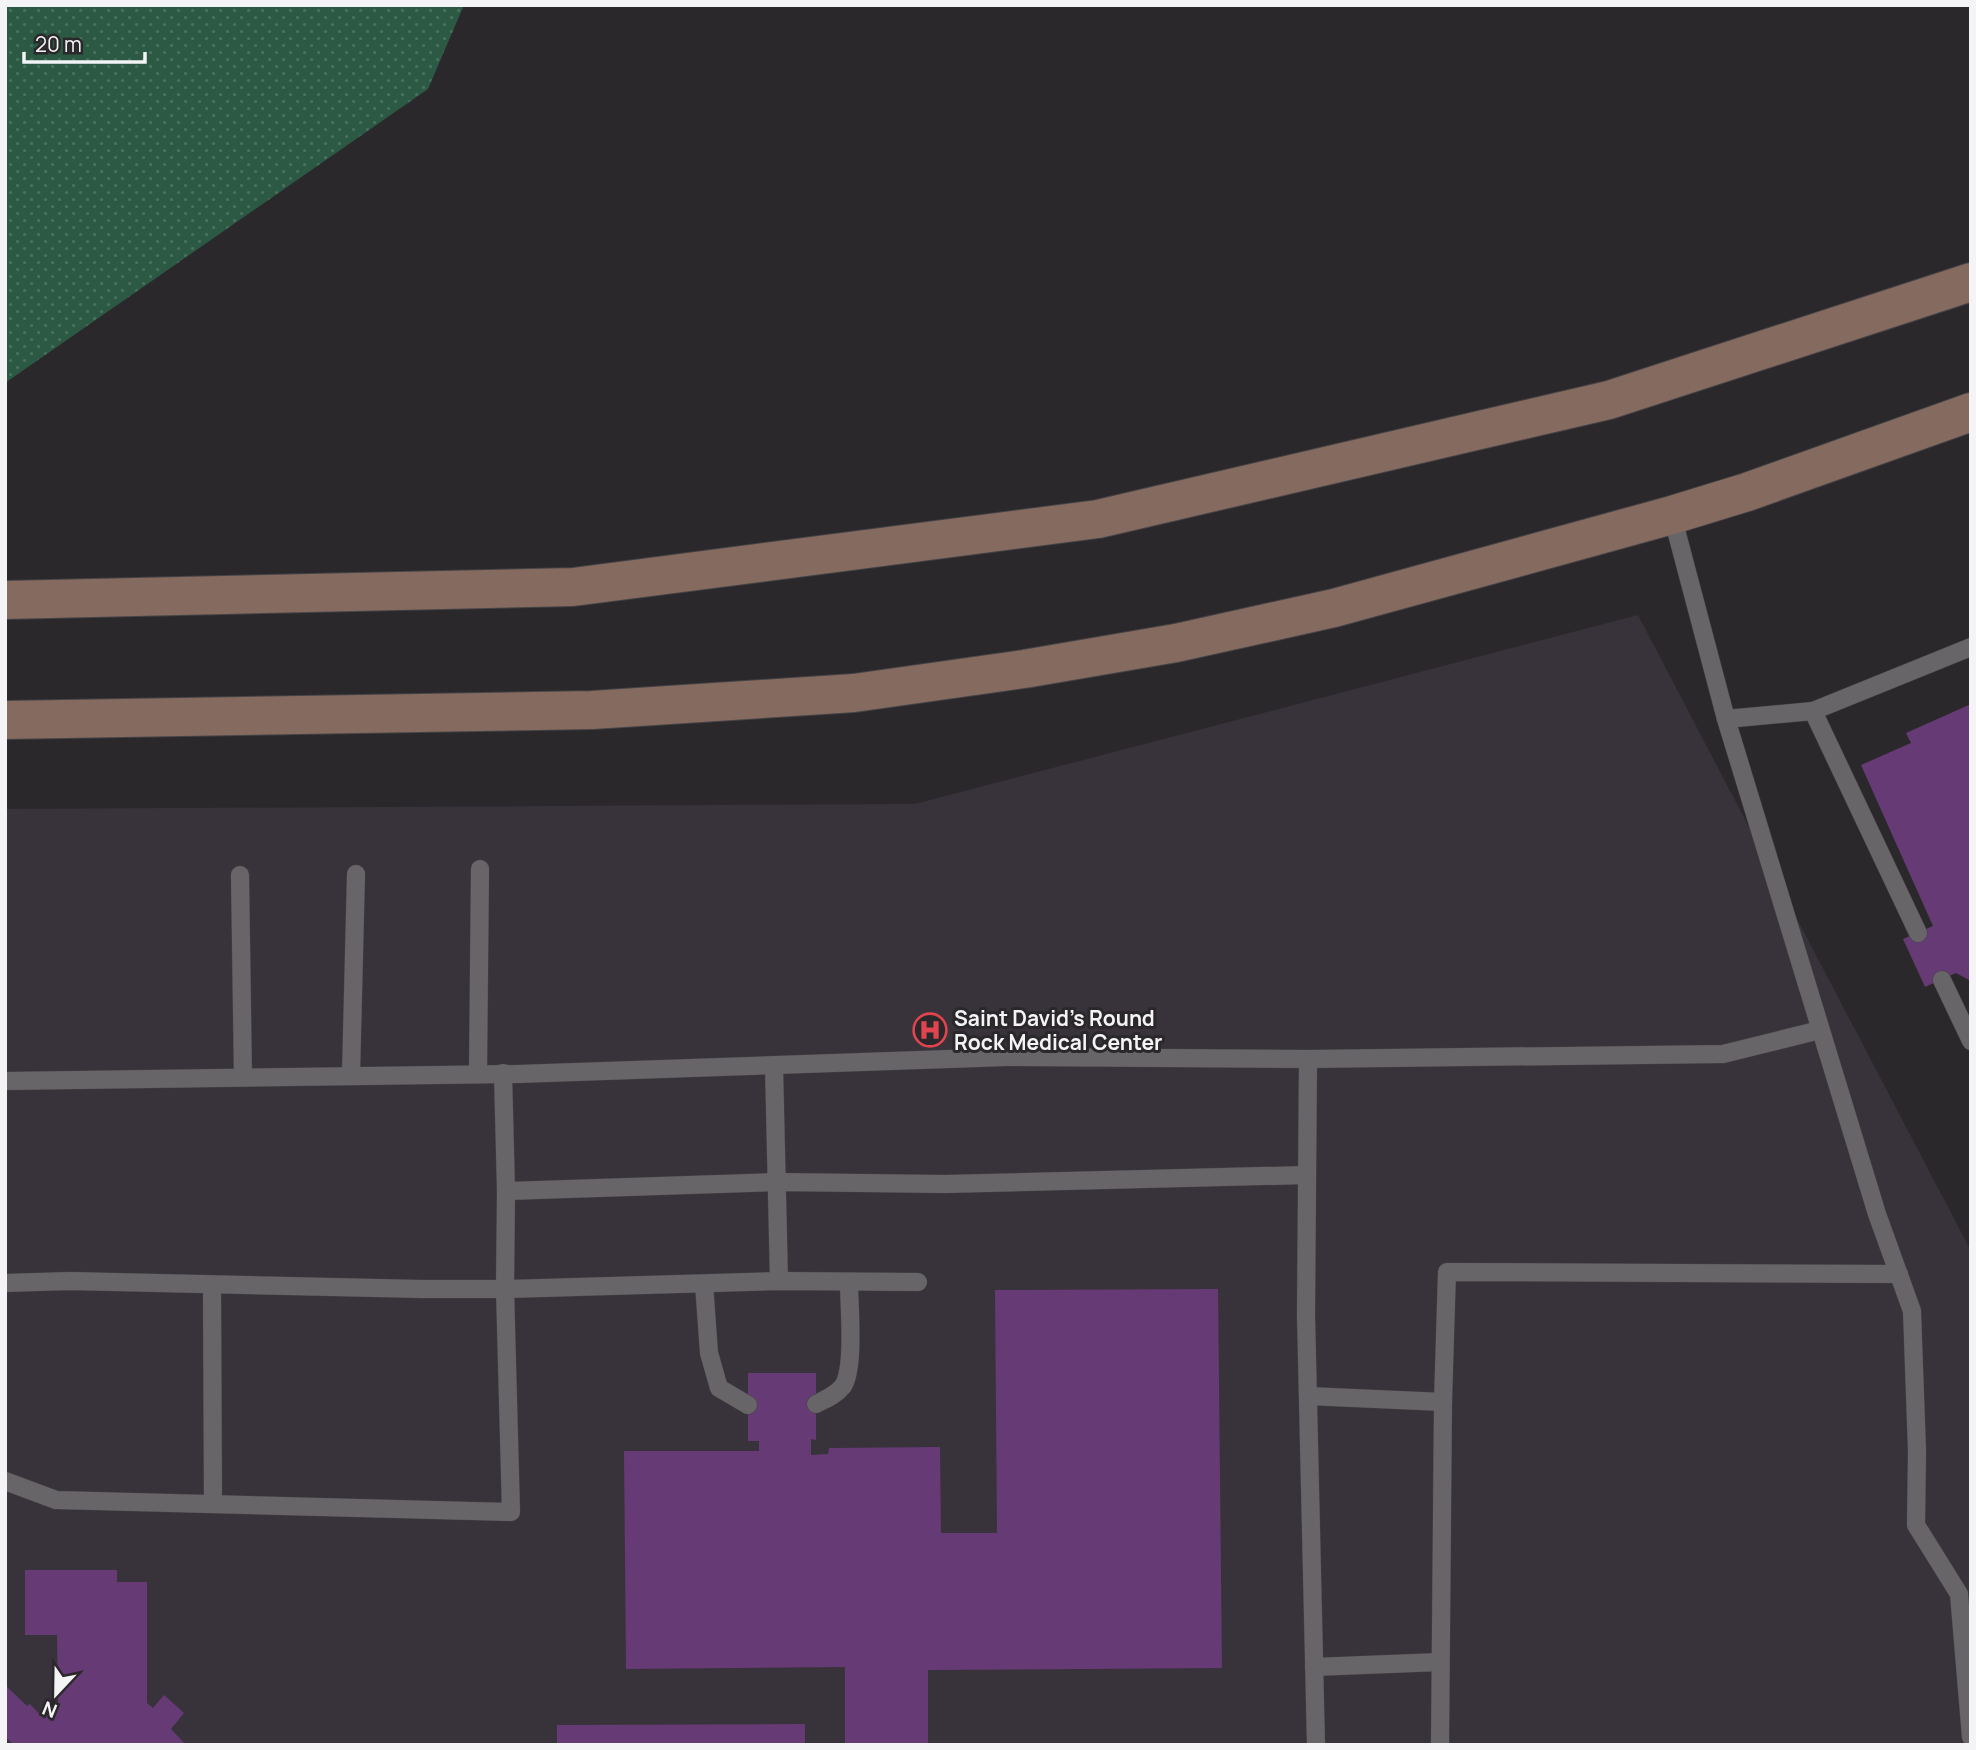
<svg xmlns="http://www.w3.org/2000/svg" width="1976" height="1750" viewBox="0 0 1976 1750" font-family="Manrope,sans-serif">
<defs>
<pattern id="grass-dots" width="8" height="8" patternUnits="userSpaceOnUse" patternTransform="scale(1.75)"><rect width="8" height="8" fill="#2b5944"/><path d="M2 2h.1M6 6h.1" fill="none" stroke="#4a7160" stroke-width="1.8" stroke-linecap="round"/></pattern>
</defs>
<rect width="100%" height="100%" fill="#2b282c"/>
<polygon fill="#38323a" points="1638,615 1971,1251 1971,1745 5,1745 5,809 915,804"/>
<polygon fill="url(#grass-dots)" points="5,5 464,5 428,89 5,383"/>
<g fill="#663b75">
<polygon points="1971,704 1971,981 1956,973 1925,987 1903,939 1933,926 1861,765 1911,743 1906,733"/>
<polygon points="1218,1289 1222,1668 928,1670 928,1745 845,1745 845,1667 626,1669 624,1451 759,1451 759,1441 748,1441 748,1373 816,1373 816,1440 811,1439 811,1455 828,1454 829,1448 940,1447 941,1533 997,1533 995,1290"/>
<polygon points="25,1570 117,1570 117,1582 147,1582 147,1703 153,1708 164,1695 184,1713 171,1729 186,1745 14,1745 5,1737 5,1685 27,1706 30,1704 44,1719 58,1705 57,1635 25,1635"/>
<polygon points="805,1724 805,1745 557,1745 557,1725"/>
</g>
<g fill="none" stroke-linecap="round" stroke-linejoin="round">
<defs>
<g id="service">
<polyline points="1672,515 1726,719 1813,711 1971,647"/>
<polyline points="1813,711 1918,933"/>
<polyline points="1726,719 1877,1214 1912,1311 1917,1451 1916,1525 1959,1594 1971,1737"/>
<polyline points="240,875 243,1077"/>
<polyline points="1942,980 1971,1041"/>
<polyline points="1308,1059 1723,1054 1820,1030"/>
<polyline points="774,1066 779,1281"/>
<polyline points="478,1074 480,869"/>
<polyline points="351,1075 356,874"/>
<polyline points="5,1081 518,1074 1006,1057 1308,1059 1306,1315 1316,1745"/>
<polyline points="506,1191 776,1182 945,1184 1306,1175"/>
<polyline points="5,1283 70,1281 422,1289 505,1289 506,1191 503,1073"/>
<polyline points="704,1284 709,1353 719,1388 748,1405"/>
<polyline points="212,1285 213,1504"/>
<polyline points="1308,1396 1443,1402"/>
<path d="M816 1404C826 1399 836 1395 843 1386 855 1368 849 1305 849 1282"/>
<polyline points="5,1481 56,1500 511,1512 505,1289 779,1281 918,1282"/>
<polyline points="1314,1667 1440,1662"/>
<polyline points="1440,1745 1443,1402 1447,1272 1899,1274"/>
</g>
<g id="secondary">
<polyline points="5,600 573,587 1098,519 1609,400 1971,282"/>
<polyline points="5,720 592,710 854,693 1024,669 1176,643 1334,608 1672,515 1747,492 1971,412"/>
</g>
</defs>
<use href="#service" stroke="#454346" stroke-width="19"/>
<use href="#secondary" stroke="#454346" stroke-width="40"/>
<use href="#service" stroke="#686569" stroke-width="18"/>
<use href="#secondary" stroke="#846a5f" stroke-width="38"/>
</g>
<defs>
<symbol id="hospital-ring" viewBox="-11 -11 22 22"><circle r="9.5" fill="#2b282c" stroke="#e0444e" stroke-width="1.5"/><path d="M-5-5h3v3.5h4V-5h3V5h-3V1.5h-4V5h-3Z" fill="#e0444e"/></symbol>
</defs>
<g fill-rule="evenodd">
<use href="#hospital-ring" x="911" y="1011" width="38" height="38"/>
</g>
<g text-anchor="middle" dominant-baseline="central" stroke-width="6" stroke-linejoin="round" paint-order="stroke">
<g font-size="21" font-weight="bold" fill="#f4f3f5" stroke="#2b282c" text-anchor="start">
<text x="954" y="1018">Saint David's Round<tspan x="954" dy="24">Rock Medical Center</tspan></text>
</g>
</g>
<rect width="1976" height="1750" fill="none" stroke="#f4f3f5" stroke-width="14"/>
<g transform="translate(56 1694) rotate(202)" stroke="#2b282c" stroke-width="5" paint-order="stroke">
<path d="M0-5L12 26L0 18L-12 26Z" fill="#f4f3f5"/>
<text y="-10" font-size="19" font-weight="bold" text-anchor="middle" fill="#f4f3f5">N</text>
</g>
<path d="M24 52v10h121v-10" fill="none" stroke="#f4f3f5" stroke-width="3.5"/>
<text x="35" y="52" font-size="21" fill="#f4f3f5" stroke="#2b282c" stroke-width="5" paint-order="stroke">20 m</text>
</svg>
